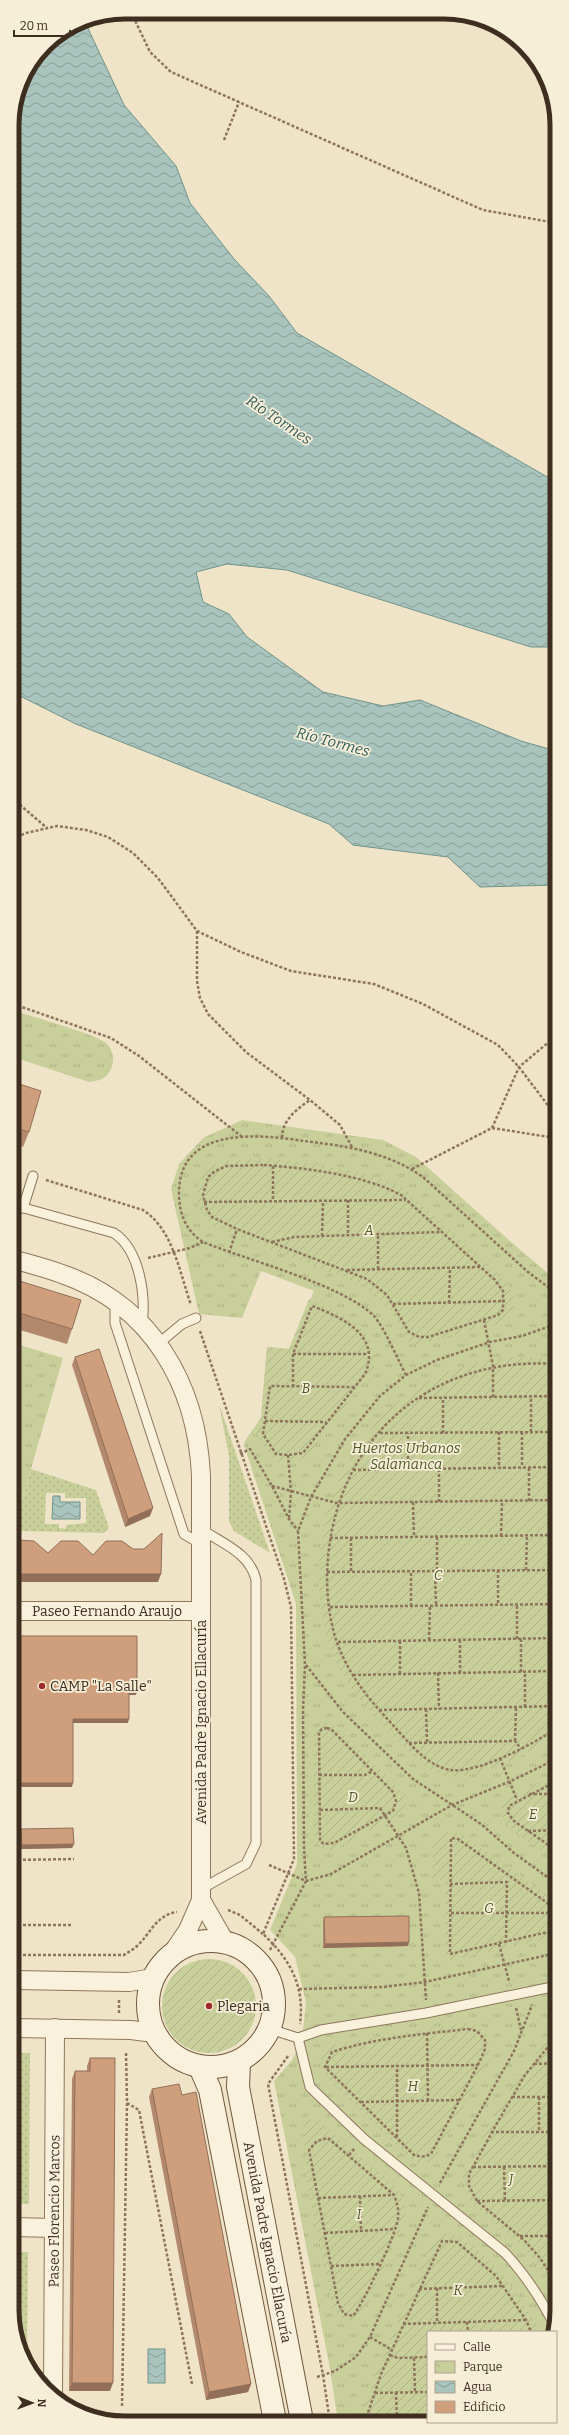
<svg xmlns="http://www.w3.org/2000/svg" width="569" height="2435" viewBox="0 0 569 2435" font-family="Bitter,serif">
<defs>
<pattern id="grass-dots" width="8" height="8" patternUnits="userSpaceOnUse"><rect width="8" height="8" fill="#c9cf9b"/><path d="M2 2h.1M6 6h.1" fill="none" stroke="#aeb285" stroke-width="1.8" stroke-linecap="round"/></pattern>
<pattern id="park-tufts" width="24" height="20" patternUnits="userSpaceOnUse"><rect width="24" height="20" fill="#c9cf9b"/><path d="M3 7l-1-3M5 7V3M7 7l1-3M15 17l-1-3M17 17v-4M19 17l1-3" fill="none" stroke="#aeb285"/></pattern>
<pattern id="garden-furrows" width="10" height="10" patternUnits="userSpaceOnUse"><rect width="10" height="10" fill="#c9cf9b"/><path d="M-1 1l2-2M0 10L10 0M9 11l2-2" fill="none" stroke="#aeb285"/></pattern>
<pattern id="water-waves" width="16" height="10" patternUnits="userSpaceOnUse"><rect width="16" height="10" fill="#a9c4bc"/><path d="M0 5q4-4 8 0t8 0" fill="none" stroke="#8ba098"/></pattern>
</defs>
<rect width="100%" height="100%" fill="#f0e4c8"/>
<g fill="url(#grass-dots)" fill-rule="evenodd">
<polygon points="219,1404 270,1553 234,1531 229,1522 229,1456"/>
<path d="M31 1469 96 1490 109 1528 104 1533 21 1531 15 1525ZM46 1493H65V1498H86V1523L66 1525V1529L59 1528V1524H45Z"/>
<polygon points="13,2053 30,2053 29,2204 13,2204"/>
<path d="M13 2252H28L27 2365C7 2336 13 2286 13 2252Z"/>
</g>
<g fill="url(#park-tufts)">
<path d="M13 1010C29 1016 96 1034 106 1043 115 1051 115 1065 108 1074 103 1080 96 1081 89 1082L13 1057Z"/>
<polygon points="242,1120 383,1140 416,1157 510,1241 556,1280 557,2317 553,2332 428,2332 428,2422 338,2422 330,2369 274,2081 292,2060 302,2039 306,2002 295,1957 270,1930 297,1864 296,1604 244,1445 246,1439 261,1418 267,1347 289,1349 314,1291 261,1271 242,1318 199,1314 171,1189 179,1164 203,1138"/>
<polygon points="13,1343 63,1358 13,1531"/>
</g>
<g fill="url(#garden-furrows)">
<path d="M265 1158C310 1163 357 1169 400 1185L507 1283C518 1298 517 1314 500 1324L416 1344 409 1342 388 1307 361 1284 223 1230 209 1222 199 1211 197 1200 198 1184 204 1173 213 1165 226 1161Z"/>
<path d="M309 1299C343 1314 375 1324 374 1367L307 1457C278 1472 264 1453 255 1428L261 1418 267 1347 289 1349Z"/>
<path d="M508 1357 556 1359 557 1734C530 1753 482 1778 448 1777 433 1776 408 1749 396 1739 370 1713 340 1679 329 1644 290 1516 368 1369 508 1357Z"/>
<polygon points="327,1723 336,1727 404,1794 407,1802 403,1811 398,1815 334,1850 324,1850 314,1840 314,1734 320,1725"/>
<path d="M557 1774V1860C543 1851 509 1833 503 1818 500 1812 503 1805 504 1799Z"/>
<polygon points="453,1831 464,1836 557,1902 557,1937 445,1961 446,1880 432,1879 433,1837"/>
<circle cx="209" cy="2006" r="47"/>
<path d="M466 2023C487 2026 491 2041 489 2060L435 2158 426 2163H415L332 2083C319 2068 315 2060 331 2045Z"/>
<polygon points="557,2030 557,2294 535,2261 517,2241 468,2200 463,2176 492,2119 521,2071"/>
<path d="M309 2119 318 2120 396 2187C403 2199 407 2207 404 2221L363 2314 357 2320H343L333 2309 308 2187 303 2124Z"/>
<path d="M444 2233C479 2236 526 2301 539 2332H428V2422H359L383 2356 427 2253 436 2239Z"/>
</g>
<g fill="url(#water-waves)" stroke="#6f938a">
<polygon points="84,20 124,105 176,166 190,203 234,259 269,296 297,333 556,482 556,647 531,647 287,570 227,564 196,572 203,602 229,614 247,637 323,692 383,706 420,700 521,741 556,751 556,885 480,887 448,857 353,845 329,824 76,724 12,692 12,118 24,75 45,45"/>
<polygon points="53,1496 60,1496 60,1502 80,1502 80,1519 52,1519"/>
<rect x="148" y="2349" width="17" height="34"/>
</g>
<g fill="none" stroke-linecap="round" stroke-linejoin="round">
<defs>
<g id="service">
<path d="M13 1205 114 1233C140 1250 146 1296 142 1325"/>
<polyline points="23,1208 33,1176"/>
<polyline points="115,1303 115,1323 184,1534 201,1544"/>
<polyline points="158,1344 182,1324 196,1318"/>
<path d="M201 1529C223 1544 250 1553 256 1580V1843L246 1864 201 1889"/>
<polyline points="270,2029 298,2038 321,2030 426,2013 557,1986"/>
<path d="M298 2038 310 2087 364 2139 505 2253C526 2275 541 2299 555 2326"/>
</g>
<g id="minor">
<path d="M13 1259C29 1264 46 1268 62 1274 152 1305 197 1385 201 1476V1900L225 1942"/>
<path id="s1" d="M13 1611H201"/>
<polyline points="171,1955 188,1930 201,1900"/>
<polyline points="13,1980 129,1982 153,1978"/>
<polyline points="13,2028 131,2030 154,2033"/>
<polyline points="13,2227 54,2228"/>
<path id="s2" d="M53 2394 55 2028"/>
</g>
<g id="secondary">
<circle cx="211" cy="2004" r="63"/>
<path id="s3" d="M239 2062 238 2087 302 2421"/>
<polyline points="200,2067 210,2090 275,2421"/>
</g>
</defs>
<use href="#service" stroke="#8d765c" stroke-width="11"/>
<use href="#minor" stroke="#8d765c" stroke-width="20"/>
<use href="#secondary" stroke="#6f573f" stroke-width="24"/>
<g stroke="#8d765c" stroke-width="2.5" stroke-dasharray="3 2" stroke-linecap="butt">
<polyline points="131,12 150,52 171,72 483,210 556,223"/>
<polyline points="224,140 239,102"/>
<polyline points="12,798 47,828"/>
<polyline points="12,839 26,833 57,826 86,830 108,837 133,853 158,878 197,931 241,952 291,971 374,984 423,1004 498,1045 519,1067 556,1116"/>
<polyline points="197,931 197,981 200,998 208,1014 246,1052 310,1100 340,1125 352,1147"/>
<polyline points="13,1004 111,1038 139,1056 241,1136"/>
<polyline points="492,1128 519,1067 556,1036"/>
<path d="M282 1138C282 1120 297 1109 310 1100"/>
<path d="M264 1165C306 1168 364 1175 401 1195L495 1280 503 1291V1310L498 1315 428 1337H419L409 1332 387 1295 367 1279 237 1229 212 1217 207 1210 203 1195 208 1177 215 1171 227 1166Z"/>
<polyline points="273,1166 273,1201"/>
<polyline points="412,1169 492,1128 556,1138"/>
<polyline points="13,1170 20,1172"/>
<path d="M46 1180 143 1210C173 1229 180 1274 191 1305"/>
<polyline points="348,1200 348,1235"/>
<polyline points="204,1202 406,1200"/>
<polyline points="322,1236 323,1201"/>
<polyline points="272,1242 294,1237 442,1232"/>
<polyline points="229,1253 237,1229"/>
<polyline points="148,1258 190,1248 203,1242"/>
<polyline points="378,1269 378,1234"/>
<polyline points="347,1270 480,1267"/>
<polyline points="449,1303 450,1268"/>
<polyline points="393,1304 505,1301"/>
<polyline points="484,1320 493,1366 493,1397"/>
<path d="M200 1331 284 1579 291 1607 294 1859 263 1934C290 1959 305 1986 300 2024"/>
<polyline points="293,1354 368,1354"/>
<path d="M556 1364C433 1356 339 1434 328 1558 325 1590 329 1630 344 1659 356 1684 374 1705 393 1725 408 1742 428 1767 451 1770 480 1773 533 1744 557 1728"/>
<path d="M406 1375C398 1360 384 1327 374 1316 343 1285 247 1260 203 1242 186 1231 179 1214 179 1193 179 1126 258 1134 304 1141 346 1146 389 1152 424 1178L528 1272 556 1293"/>
<path d="M293 1387V1354L312 1306C341 1317 382 1335 365 1374L303 1453 288 1455 276 1454 263 1434 270 1386 355 1387"/>
<polyline points="551,1396 552,1363"/>
<polyline points="419,1398 556,1396"/>
<polyline points="265,1421 326,1422"/>
<polyline points="499,1432 499,1468"/>
<polyline points="522,1432 522,1467"/>
<polyline points="531,1432 531,1397"/>
<polyline points="380,1433 556,1432"/>
<polyline points="443,1433 443,1398"/>
<polyline points="240,1454 250,1449 272,1486 289,1519 298,1531"/>
<polyline points="288,1455 291,1492 289,1519"/>
<polyline points="408,1469 408,1433"/>
<polyline points="353,1470 556,1467"/>
<polyline points="272,1486 337,1503 556,1500"/>
<polyline points="529,1501 529,1467"/>
<polyline points="413,1502 414,1537"/>
<polyline points="439,1502 439,1468"/>
<polyline points="501,1536 502,1501"/>
<polyline points="437,1537 437,1571"/>
<polyline points="330,1538 556,1535"/>
<polyline points="351,1538 351,1572"/>
<polyline points="498,1570 498,1605"/>
<polyline points="526,1570 527,1536"/>
<polyline points="435,1571 436,1606"/>
<polyline points="327,1572 557,1570"/>
<polyline points="411,1606 411,1571"/>
<polyline points="330,1607 557,1604"/>
<polyline points="517,1639 517,1605"/>
<polyline points="521,1639 521,1672"/>
<polyline points="429,1640 430,1606"/>
<polyline points="460,1640 460,1673"/>
<polyline points="400,1641 400,1674"/>
<polyline points="338,1642 557,1638"/>
<polyline points="306,1665 343,1712 413,1779 481,1824 514,1853 557,1884"/>
<polyline points="438,1673 439,1709"/>
<polyline points="353,1675 557,1671"/>
<polyline points="525,1707 525,1672"/>
<polyline points="426,1709 427,1742"/>
<polyline points="379,1710 557,1706"/>
<polygon points="327,1728 331,1729 393,1792 396,1801 393,1811 334,1843 324,1844 320,1841 320,1837 319,1732 322,1729"/>
<polyline points="515,1741 516,1707"/>
<polyline points="409,1743 515,1741 521,1749"/>
<polyline points="500,1758 517,1800"/>
<polyline points="319,1775 365,1775 373,1771"/>
<polyline points="557,1781 509,1806 508,1813 514,1821 557,1851"/>
<polyline points="529,1794 557,1794"/>
<polyline points="320,1810 380,1808 406,1848 419,1893 426,2000"/>
<polyline points="528,1831 557,1830"/>
<polyline points="13,1860 74,1859"/>
<polyline points="269,1865 306,1881 331,1874 452,1805 511,1781 544,1765 557,1756"/>
<polyline points="450,1884 507,1882 506,1942"/>
<polyline points="228,1910 240,1915 263,1934"/>
<polyline points="557,1910 458,1839 451,1838 450,1954 557,1930"/>
<polyline points="451,1913 547,1913 553,1909"/>
<polyline points="13,1925 72,1925"/>
<polyline points="499,1944 509,1981"/>
<polyline points="270,1950 306,1881 304,1849 303,1709 305,1665 298,1531 311,1497 345,1439 380,1396 406,1375 437,1360 490,1342 522,1336 556,1324"/>
<path d="M13 1955H124C128 1952 133 1950 137 1946 151 1933 156 1915 177 1912"/>
<polyline points="299,1989 383,1987 425,1982 557,1953"/>
<polyline points="516,2008 521,2030"/>
<polyline points="119,2013 119,2000"/>
<path d="M468 2029 477 2031 485 2040V2049L478 2065 431 2154C425 2157 421 2157 414 2155L325 2067 332 2052C375 2038 423 2034 468 2029Z"/>
<polyline points="427,2033 428,2101"/>
<polyline points="557,2036 525,2075 496,2125 469,2174 469,2186 477,2201 524,2240 540,2258 557,2284"/>
<polyline points="288,2056 268,2084 323,2375 330,2422"/>
<polyline points="534,2064 557,2063"/>
<polyline points="326,2067 478,2065"/>
<polyline points="512,2097 557,2097"/>
<polyline points="539,2097 539,2132"/>
<polyline points="361,2102 460,2100"/>
<polyline points="127,2103 139,2110 192,2384"/>
<polyline points="491,2132 557,2132"/>
<polyline points="397,2137 397,2066"/>
<path d="M328 2138 394 2195C397 2203 399 2209 398 2218 397 2233 363 2304 353 2316L344 2314 338 2303 309 2150 317 2141Z"/>
<polyline points="349,2155 355,2148"/>
<polyline points="473,2167 557,2166"/>
<polyline points="504,2167 505,2201"/>
<polyline points="440,2183 514,2051 532,2005"/>
<polyline points="360,2196 361,2231"/>
<polyline points="318,2198 394,2195"/>
<polyline points="477,2201 557,2200"/>
<polyline points="325,2233 395,2229"/>
<polyline points="520,2236 557,2236"/>
<polyline points="331,2266 380,2264"/>
<polyline points="548,2269 557,2269"/>
<polyline points="437,2288 437,2323"/>
<polyline points="419,2289 502,2286"/>
<polyline points="467,2322 468,2332"/>
<polyline points="403,2324 526,2320"/>
<polyline points="370,2337 392,2350"/>
<polyline points="390,2355 398,2358 428,2357"/>
<polyline points="414,2358 415,2392"/>
<polyline points="317,2377 335,2371 356,2357 370,2337 428,2207"/>
<polyline points="396,2392 397,2422"/>
<polyline points="375,2393 428,2392"/>
<polyline points="122,2406 127,2103 126,2051"/>
<polyline points="365,2422 381,2374 442,2241 457,2242 496,2276 526,2320 531,2332"/>
</g>
<use href="#service" stroke="#faf1dc" stroke-width="9"/>
<use href="#minor" stroke="#faf1dc" stroke-width="18"/>
<use href="#secondary" stroke="#faf1dc" stroke-width="22"/>
</g>
<g fill="#b2896c">
<polygon points="13,1082 29,1132 23,1147 13,1144"/>
<polygon points="13,1279 72,1329 67,1344 13,1328"/>
<polygon points="75,1357 150,1516 125,1527 72,1365"/>
<polygon points="21,1829 74,1844 72,1848 20,1849 20,1833"/>
<polygon points="324,1917 408,1946 323,1948 323,1922"/>
<polygon points="90,2058 110,2391 69,2391 72,2079 75,2071 87,2071 87,2066"/>
<polygon points="152,2089 182,2095 251,2384 248,2392 206,2400 149,2097"/>
</g>
<g fill="#916f58">
<polygon points="153,1508 150,1516 125,1527 128,1519"/>
<polygon points="13,1574 161,1574 158,1582 13,1582"/>
<polygon points="129,1691 137,1691 136,1695 128,1695"/>
<polygon points="73,1719 129,1719 128,1723 72,1723"/>
<polygon points="13,1783 73,1783 72,1787 13,1787"/>
<polygon points="74,1844 72,1848 20,1849 22,1845"/>
<polygon points="409,1942 408,1946 323,1948 325,1944"/>
<polygon points="72,2383 113,2383 110,2391 69,2391"/>
<polygon points="251,2384 248,2392 206,2400 209,2392"/>
</g>
<g fill="#cf9f7d" stroke="#916f58">
<polygon points="13,1082 41,1091 29,1132 13,1127"/>
<polygon points="13,1279 81,1300 72,1329 13,1311"/>
<polygon points="99,1349 153,1508 128,1519 75,1357"/>
<polygon points="162,1533 161,1574 13,1574 13,1545 17,1540 34,1541 48,1553 61,1541 78,1541 93,1555 106,1541 122,1541 133,1549 144,1549"/>
<polygon points="13,1636 137,1636 137,1691 129,1691 129,1719 73,1719 73,1783 13,1783"/>
<polygon points="73,1828 74,1844 22,1845 21,1829"/>
<polygon points="409,1916 409,1942 325,1944 324,1917"/>
<polygon points="90,2058 115,2058 113,2383 72,2383 75,2071 90,2071"/>
<polygon points="179,2084 182,2095 196,2092 251,2384 209,2392 152,2089"/>
</g>
<g fill="#9e2a2b" stroke="#f7eed8" stroke-width="1.5">
<circle cx="42" cy="1686" r="4"/>
<circle cx="209" cy="2006" r="4"/>
</g>
<g text-anchor="middle" dominant-baseline="central" stroke-width="3.5" stroke-linejoin="round" paint-order="stroke">
<g font-size="14" font-style="italic" fill="#4d5a26" stroke="#f7eed8">
<text x="369" y="1230">A</text>
<text x="306" y="1388">B</text>
<text x="406" y="1448">Huertos Urbanos<tspan x="406" dy="16">Salamanca</tspan></text>
<text x="438" y="1575">C</text>
<text x="353" y="1797">D</text>
<text x="533" y="1814">E</text>
<text x="489" y="1908">G</text>
<text x="413" y="2086">H</text>
<text x="511" y="2179">J</text>
<text x="359" y="2214">I</text>
<text x="458" y="2290">K</text>
</g>
<g font-size="14" fill="#3d2e20" stroke="#f7eed8">
<text stroke="none"><textPath href="#s1" startOffset="94">Paseo Fernando Araujo</textPath></text>
<text transform="translate(201 1722) rotate(-90)">Avenida Padre Ignacio Ellacuría</text>
<text stroke="none"><textPath href="#s2" startOffset="183">Paseo Florencio Marcos</textPath></text>
<text stroke="none"><textPath href="#s3" startOffset="183">Avenida Padre Ignacio Ellacuría</textPath></text>
</g>
<g font-size="14" fill="#3d2e20" stroke="#f7eed8" text-anchor="start">
<text x="50" y="1686">CAMP "La Salle"</text>
<text x="217" y="2006">Plegaria</text>
</g>
<g font-size="15" font-style="italic" fill="#2f5d5a" stroke="#f7eed8">
<text transform="translate(279 420) rotate(34)">Río Tormes</text>
<text transform="translate(333 742) rotate(15)">Río Tormes</text>
</g>
</g>
<path d="M0 0H569V2435H0ZM125 19H444A106 106 0 0 1 550 125V2310A106 106 0 0 1 444 2416H125A106 106 0 0 1 19 2310V125A106 106 0 0 1 125 19Z" fill="#f7eed8" fill-rule="evenodd"/>
<path fill="none" stroke="#3d2e20" stroke-width="5" d="M125 19H444A106 106 0 0 1 550 125V2310A106 106 0 0 1 444 2416H125A106 106 0 0 1 19 2310V125A106 106 0 0 1 125 19Z"/>
<rect x="427" y="2331" width="130" height="92" fill="#f7eed8" stroke="#ada18e"/>
<rect x="435" y="2344" width="20" height="6" fill="#faf1dc" stroke="#ada18e"/>
<text x="463" y="2351" font-size="12" fill="#3d2e20">Calle</text>
<rect x="435" y="2361" width="20" height="12" fill="url(#park-tufts)" stroke="#ada18e"/>
<text x="463" y="2371" font-size="12" fill="#3d2e20">Parque</text>
<rect x="435" y="2381" width="20" height="12" fill="url(#water-waves)" stroke="#ada18e"/>
<text x="463" y="2391" font-size="12" fill="#3d2e20">Agua</text>
<rect x="435" y="2401" width="20" height="12" fill="#cf9f7d" stroke="#ada18e"/>
<text x="463" y="2411" font-size="12" fill="#3d2e20">Edificio</text>
<g transform="translate(32 2403) rotate(91)" stroke="#f7eed8" stroke-width="3" paint-order="stroke">
<path d="M0-3L7 15L0 10L-7 15Z" fill="#3d2e20"/>
<text y="-6" font-size="11" font-weight="bold" text-anchor="middle" fill="#3d2e20">N</text>
</g>
<path d="M14 30v6h56v-6" fill="none" stroke="#3d2e20" stroke-width="2"/>
<text x="20" y="30" font-size="12" fill="#3d2e20" stroke="#f7eed8" stroke-width="3" paint-order="stroke">20 m</text>
</svg>
